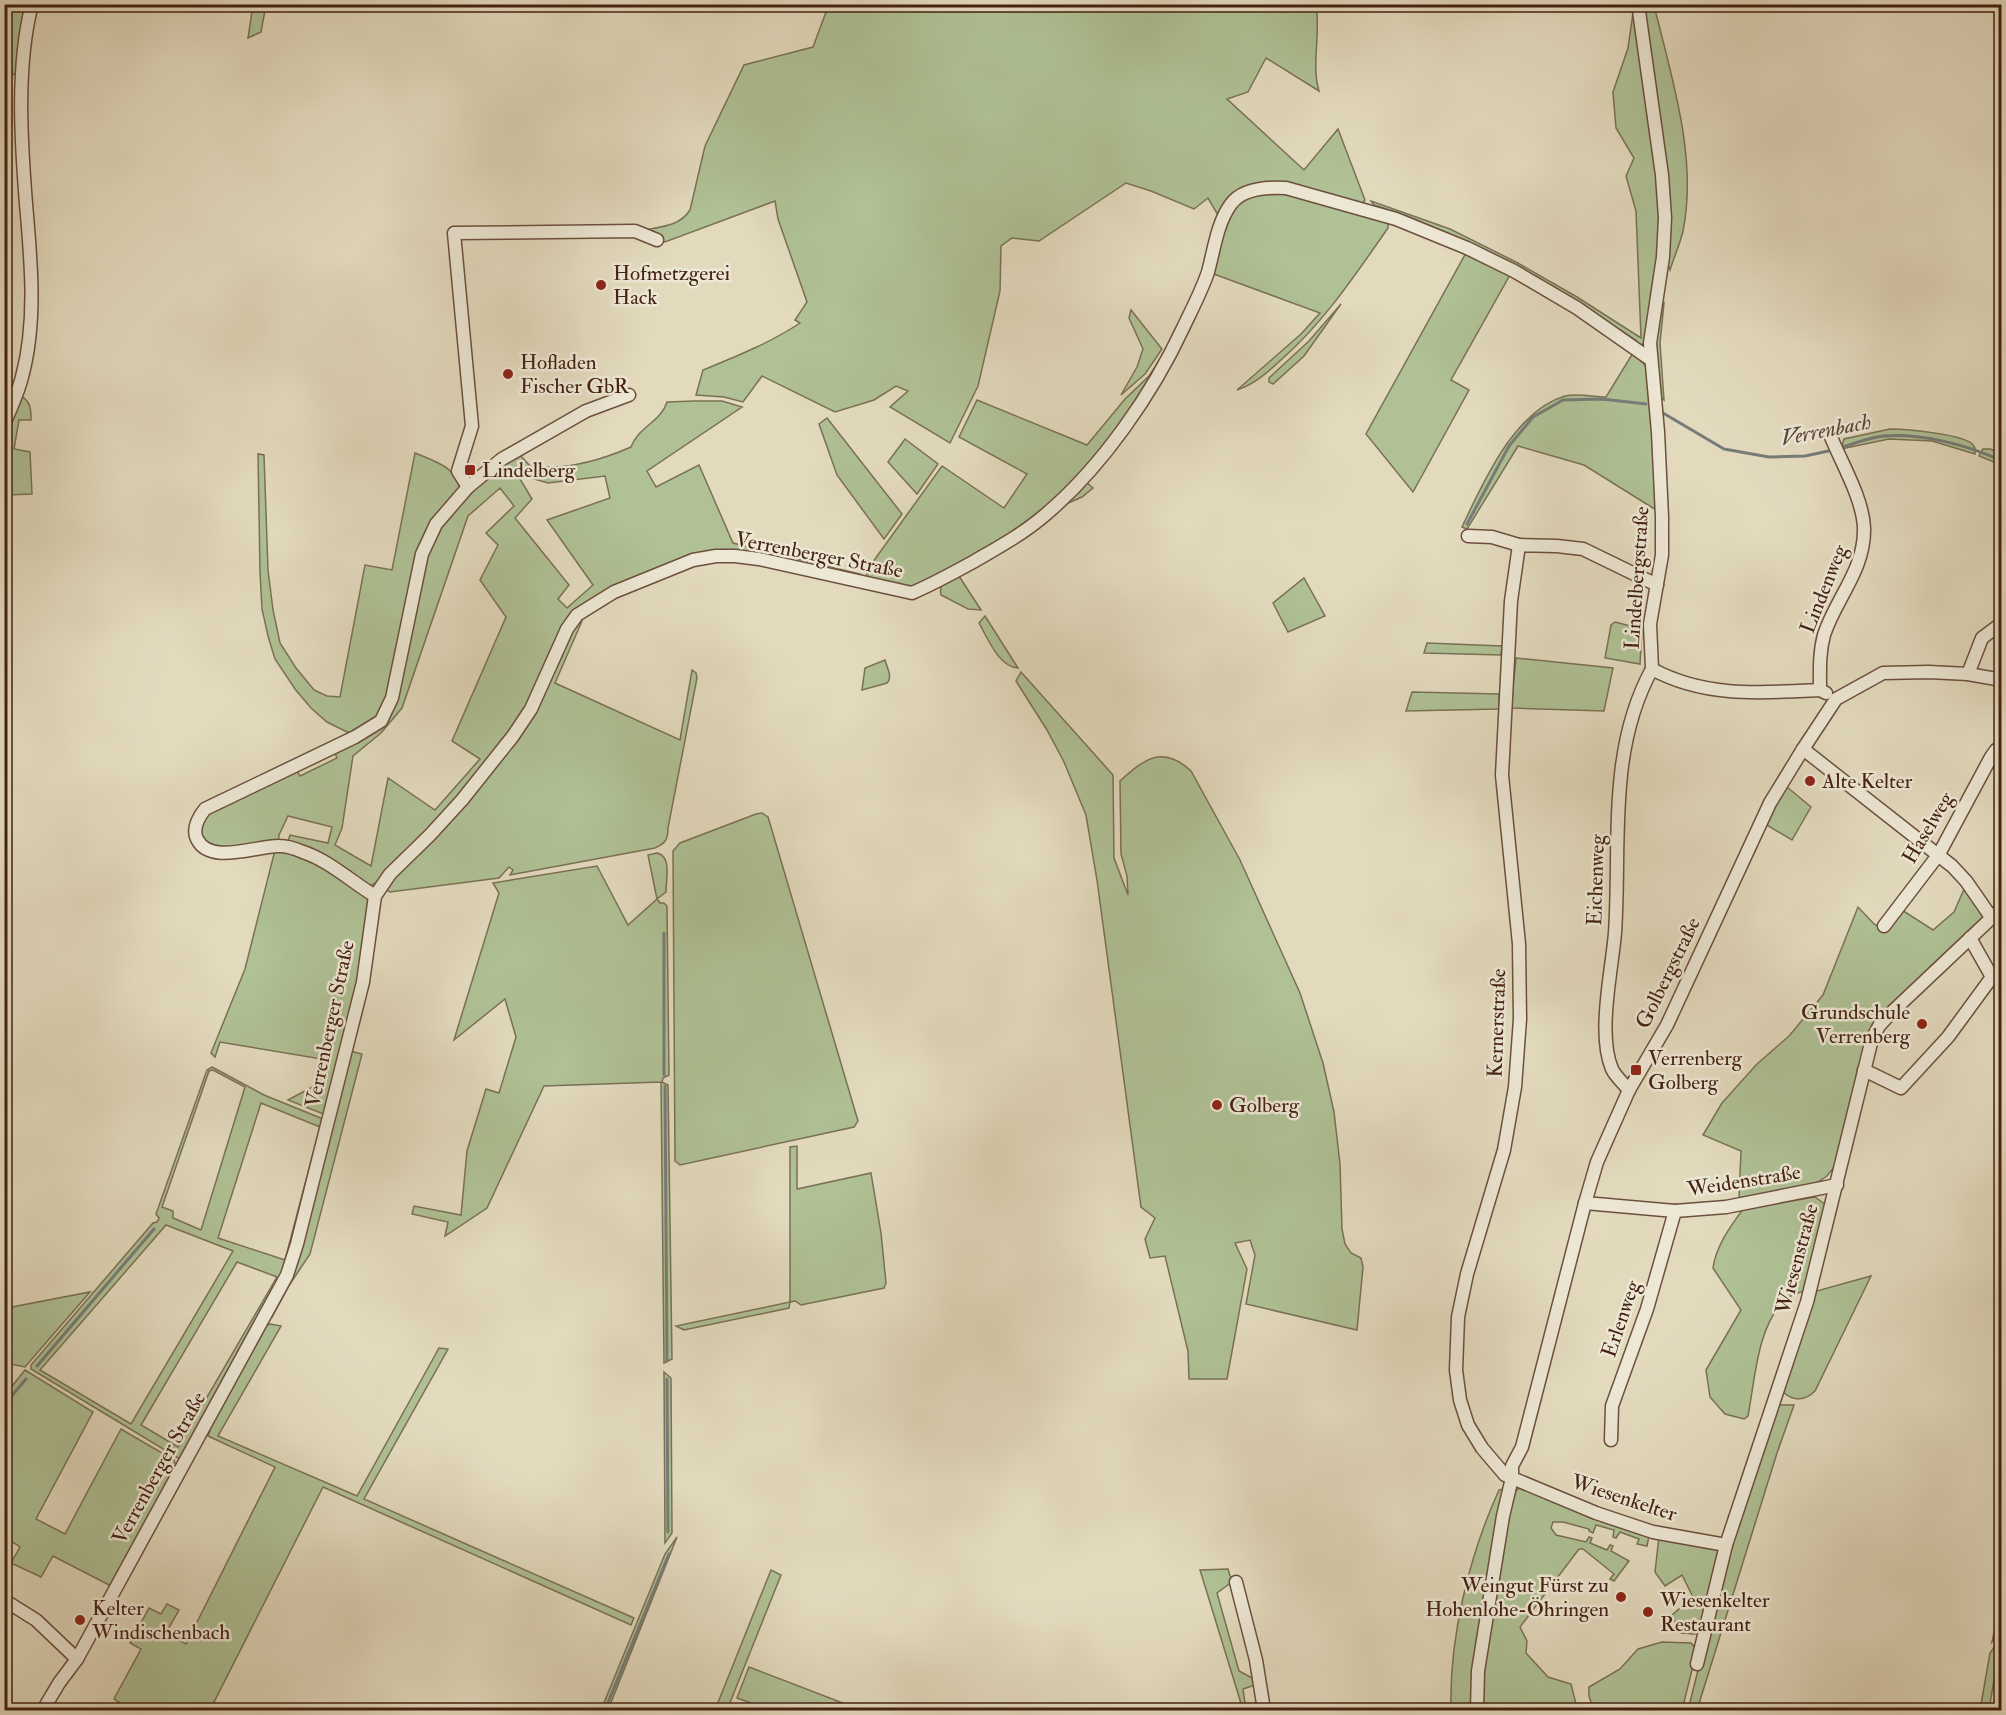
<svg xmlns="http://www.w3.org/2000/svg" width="2006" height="1715" viewBox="0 0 2006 1715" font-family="'IM FELL Double Pica',serif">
<rect width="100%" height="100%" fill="#e3dabe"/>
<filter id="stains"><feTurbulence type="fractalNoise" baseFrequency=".00333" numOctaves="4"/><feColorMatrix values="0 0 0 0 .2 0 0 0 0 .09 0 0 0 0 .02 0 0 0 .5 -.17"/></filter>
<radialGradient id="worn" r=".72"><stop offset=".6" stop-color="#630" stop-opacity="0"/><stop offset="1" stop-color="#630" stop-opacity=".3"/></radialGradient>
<g fill="#afc195" stroke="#7a7154" stroke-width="1.5" fill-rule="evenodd">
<path d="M829 4 1316 5C1321 33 1311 65 1319 91L1266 58 1248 92 1227 99 1304 170 1338 129 1365 200 1361 205 1286 186 1227 200 1218 215 1208 198 1194 209 1151 191 1126 183 1039 241 1012 238 1001 246 1000 291 978 386 950 443 890 407 908 391 896 386 874 400 835 412 762 376 743 402 724 397 696 395 703 370C737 356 770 343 800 323L795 320 807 302 778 219 775 201 665 242 654 233 644 230C661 227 680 226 690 210L705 146 744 65 813 47Z"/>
<polygon points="5,5 32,5 22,70 5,79"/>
<polygon points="253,5 266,5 261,32 248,38"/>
<path d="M1640 5H1654C1671 76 1698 157 1683 231 1680 244 1674 257 1670 270L1666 259Z"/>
<polygon points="1634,6 1659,175 1660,256 1647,339 1641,346 1634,344 1579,306 1377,209 1371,201 1450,229 1516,262 1577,297 1641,338 1636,211 1626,176 1634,158 1616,128 1613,92 1628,48"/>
<path d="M1286 191 1388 221V228C1355 275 1325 321 1282 359 1268 372 1255 384 1237 390L1301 334 1320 313 1211 273C1218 248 1222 207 1248 195 1258 190 1275 192 1286 191Z"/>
<polygon points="1467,251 1511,273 1451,380 1469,390 1413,492 1366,434"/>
<polygon points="1664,303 1660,343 1664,400 1658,395 1654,343 1659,307"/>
<polygon points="1341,304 1304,356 1273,384 1269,382 1269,378 1309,341"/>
<polygon points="1131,310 1162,349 1145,374 1121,395 1137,367 1143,349 1129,318"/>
<polygon points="1165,352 1148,386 1101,451 1042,513 996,543 914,589 869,580 866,572 870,566 942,466 1004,508 1027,474 959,437 977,400 1087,445 1125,399 1149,376"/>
<path d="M1633 353 1647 367 1655 428 1656 510 1584 465 1518 446 1467 529 1462 527C1483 483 1514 411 1565 396 1577 393 1594 397 1606 397Z"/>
<path d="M4 391C25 396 32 399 31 420H19L14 449 30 452 32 494 5 495V424L12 405 5 403Z"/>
<path d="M694 401H722L742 407 647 471 656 487 699 465 733 543 860 574 855 578 717 551 575 612 521 718 484 768 386 875 372 885H366L287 844 290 835 328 843 332 827 288 816 279 835 278 843 230 849 218 848 202 839 199 826 209 812 296 769 300 776 337 758 334 751 384 722 420 574 438 526 486 476 519 454 530 466C565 471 599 461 631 447 638 427 661 422 667 402ZM517 474 548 483 605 476 610 498 547 520 593 585 567 608 558 599 569 585 515 518 532 499ZM500 488 514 506 486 533 498 545 480 580 506 617 452 741 480 759 435 810 388 778 371 866 335 845 342 828 353 756 381 733 402 708 468 516Z"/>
<polygon points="827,418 902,514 884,539 837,475 819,424"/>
<path d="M1890 429C1905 429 1965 434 1973 445 1976 448 1975 450 1975 454L1932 441 1889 439 1841 449 1844 439Z"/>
<polygon points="905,439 938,464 917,494 888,462"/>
<polygon points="1983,449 1990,449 2001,453 2001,465 1979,456"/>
<path d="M415 453C432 460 462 469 459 492L434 523 390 698 378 719 356 732H347L327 722 311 708 295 689 275 659 268 636 262 609 260 572 258 454 264 455 268 570 273 610 280 643 296 668 314 690 327 696 340 697 365 565 392 570Z"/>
<polygon points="1085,481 1093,488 1082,497 1059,507"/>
<path d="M957 573 981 610 968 609 941 595C938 583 948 580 957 573Z"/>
<polygon points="1304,578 1325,616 1288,632 1273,603"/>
<path d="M985 616 1018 668C999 667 988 639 979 623Z"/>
<path d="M576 621H582L555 683 680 740 692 670 696 673 697 678 668 828C668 839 666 843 655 848L510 875 513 870 509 867 499 878 390 892 384 888 488 773Z"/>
<polygon points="1615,622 1642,629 1640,664 1605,658 1611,625"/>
<polygon points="1427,643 1502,646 1501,655 1424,653"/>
<polygon points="1516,658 1613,668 1604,711 1511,708"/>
<path d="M885 660C887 668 893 677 887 683L862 690 865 668Z"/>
<path d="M1021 672 1113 775 1114 858 1128 895 1127 876 1121 854 1120 781C1145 758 1163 745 1191 771L1240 860 1300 993 1323 1063 1334 1112 1340 1164 1342 1229 1345 1244 1351 1253 1361 1258 1363 1267 1357 1330 1246 1304 1255 1255 1250 1240 1235 1243 1247 1269 1227 1379H1189L1188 1351 1165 1256 1150 1258 1145 1239 1155 1218 1141 1207 1097 880 1086 815 1064 762 1047 730 1016 681Z"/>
<polygon points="1412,692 1499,694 1499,709 1406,711"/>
<polygon points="1787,787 1811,807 1792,840 1765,824"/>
<polygon points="762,813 768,817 858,1121 854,1127 680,1165 675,1161 673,851 680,843 756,814"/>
<polygon points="275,850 306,855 369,898 359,981 326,1115 288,1100 318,1084 322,1059 220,1042 215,1057 211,1053 245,969"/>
<path d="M657 853C672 856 666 879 666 892L657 899 660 903H664L667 906 669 1075 663 1078 662 1082 668 1085 672 1359 664 1363 661 1082 544 1086 487 1208 445 1236 448 1222 412 1214 414 1206 461 1215 467 1151 486 1089 499 1093 516 1037 505 999 454 1040 499 893 493 883 597 866 628 925 657 899 648 855Z"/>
<polygon points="1965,887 1983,913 1982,922 1874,1023 1839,1161 1827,1176 1815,1184 1739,1198 1741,1151 1703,1135 1722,1103 1757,1064 1789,1036 1823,995 1858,907 1874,924 1885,931 1902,910 1933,930 1954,912"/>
<polygon points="350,1051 362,1054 310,1254 290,1284 272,1317 271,1314"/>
<path d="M212 1067 264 1095 323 1119 283 1276 183 1457 178 1458 31 1369V1365L153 1223 157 1222 159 1218 156 1214 207 1070ZM213 1070 245 1087 201 1230 173 1218V1211L162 1207 209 1071ZM261 1103 320 1127 285 1260 218 1238ZM166 1225 233 1251 131 1424 40 1370ZM237 1262 277 1277 178 1447 141 1425Z"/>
<polygon points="797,1146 797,1189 871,1173 881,1233 886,1283 884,1288 801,1305 795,1301 790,1302 789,1308 684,1330 676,1326 790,1302 790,1147"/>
<path d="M1815 1197 1826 1205 1806 1290C1799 1293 1790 1295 1785 1300 1757 1326 1755 1380 1748 1416L1744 1419 1725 1414 1710 1397 1706 1370 1741 1310 1713 1268C1716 1246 1730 1227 1743 1209Z"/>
<path d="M1871 1276 1815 1391C1805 1401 1793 1402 1782 1391L1813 1292Z"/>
<polygon points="90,1292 25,1367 5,1363 4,1315 7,1308"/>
<polygon points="270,1324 281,1326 218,1436 357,1496 439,1348 448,1349 364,1499 634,1618 631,1625 323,1487 210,1710 131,1710 114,1699 141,1649 130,1643 149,1608 161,1614 167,1604 179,1610 166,1633 186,1644 275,1467 208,1436 210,1431 209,1426 265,1326"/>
<polygon points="25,1370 93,1412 36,1519 65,1534 121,1429 174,1460 177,1468 113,1587 53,1556 41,1577 11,1563 20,1547 5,1537 4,1396"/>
<polygon points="664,1372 671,1378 672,1533 665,1543"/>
<polygon points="1780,1405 1794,1405 1777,1453 1697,1710 1688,1710 1728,1551 1775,1411"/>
<polygon points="1520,1487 1649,1536 1647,1546 1637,1544 1639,1539 1620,1532 1616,1538 1613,1537 1614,1530 1596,1525 1593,1533 1589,1531 1589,1529 1563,1522 1553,1522 1551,1528 1556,1535 1586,1542 1589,1537 1592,1538 1590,1543 1607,1550 1610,1545 1613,1546 1611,1551 1629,1561 1614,1581 1610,1579 1614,1574 1583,1549 1579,1549 1520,1627 1527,1641 1526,1653 1548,1677 1571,1684 1577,1708 1580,1710 1482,1710 1484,1661 1507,1517 1514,1493"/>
<path d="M1505 1489 1473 1710H1451C1449 1638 1469 1556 1499 1490Z"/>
<polygon points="677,1537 608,1710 601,1710 665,1554"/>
<polygon points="1659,1537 1720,1549 1704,1628 1695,1634 1680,1633 1672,1615 1693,1597 1682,1575 1665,1586 1655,1572"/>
<polygon points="1228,1569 1232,1582 1217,1593 1239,1671 1254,1679 1255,1685 1243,1689 1246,1710 1241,1710 1240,1700 1200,1570"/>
<polygon points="771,1570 781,1575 727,1710 715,1710"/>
<polygon points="2001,1599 2001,1632 1992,1642"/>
<polygon points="2001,1638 1989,1710 1980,1710 1990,1653"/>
<path d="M1662 1642 1691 1643 1697 1650 1682 1710H1599C1590 1705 1588 1696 1589 1687L1620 1669 1638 1649Z"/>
<polygon points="749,1667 861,1710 770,1710 737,1698"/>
</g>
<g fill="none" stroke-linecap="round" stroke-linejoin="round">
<g stroke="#787c79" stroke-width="3">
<polyline points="1375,206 1393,212"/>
<polyline points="1405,216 1457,238"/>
<polyline points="1619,330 1636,341"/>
<polyline points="1663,413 1724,449 1769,457 1805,456 1833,450"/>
<path d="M1839 448C1854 444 1869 437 1884 436 1921 433 1968 445 2002 461"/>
<polyline points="1467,524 1509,446 1533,417 1563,400 1602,399 1646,404"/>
<polyline points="664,933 664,1075"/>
<polyline points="665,1086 667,1361"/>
<polyline points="37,1366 154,1229"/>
<polyline points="667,1379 668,1532"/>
<polyline points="4,1405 26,1379"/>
<polyline points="605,1710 669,1554"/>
</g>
<defs>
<g id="minor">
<polyline points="1638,4 1662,175 1665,218 1663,257 1650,343 1658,432 1662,517 1662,555 1650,624 1652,669"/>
<path d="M4 424C11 408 18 393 22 377 37 321 31 261 26 204 21 141 16 66 32 4"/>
<polyline points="468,487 458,471 472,426 454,233 635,231 657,240"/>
<polyline points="1468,536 1492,537 1519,545"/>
<polyline points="1657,585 1583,549 1557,546 1519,545 1511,601 1502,775 1519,944 1520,1019 1515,1087 1504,1150 1467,1274 1458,1317 1456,1370 1460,1400 1468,1425 1482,1448 1505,1475 1596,1513 1653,1532 1726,1545"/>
<path d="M1652 669C1705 698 1762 693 1820 690L1826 693"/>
<polyline points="1968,674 1982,638 2002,623"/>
<path d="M1820 690C1820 671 1819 653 1824 635 1836 598 1865 570 1864 528 1863 499 1842 464 1831 437"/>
<polyline points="1803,749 1952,866 1966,881 1991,917"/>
<path d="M375 896C352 882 328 860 303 852 296 849 288 846 280 846 258 845 210 866 197 839 192 829 198 818 205 809L355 737 381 721 392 698 422 554 436 524 468 487 502 459 586 411 629 395"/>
<polyline points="1884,926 1939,854 1991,757 1996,750 2002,750"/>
<polyline points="1864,1070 1901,1088 1948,1037 1992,977 1970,938"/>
<path d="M1629 1090C1624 1084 1615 1076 1612 1069 1597 1034 1612 970 1615 933 1621 844 1607 751 1652 669"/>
<polyline points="1585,1203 1675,1211 1726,1207 1837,1185"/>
<polyline points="1611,1440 1612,1406 1647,1309 1675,1211"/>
<polyline points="1236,1582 1256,1660 1264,1710"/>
<polyline points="4,1600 36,1620 77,1659"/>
<polyline points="1697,1664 1726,1545 1807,1302 1872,1039 1879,1026 1892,1012 2002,908"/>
<path d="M43 1710 59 1683 77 1659 287 1275 297 1244 363 982 375 896 390 874 430 835 462 800 513 736 531 709 567 629 577 615 614 592 693 560 716 556H735L759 559 912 593C933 584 953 573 973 562 997 548 1023 534 1045 515 1102 467 1153 393 1184 326 1192 309 1202 290 1208 272 1214 250 1217 223 1231 204 1243 188 1268 187 1286 188L1396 219 1467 248 1514 271 1577 308 1650 359"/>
<polyline points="1477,1710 1478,1671 1503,1516 1512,1478 1512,1466 1522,1447 1585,1203 1597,1162 1629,1090 1667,1025 1770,803 1803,749 1836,699 1883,673 1929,672 1968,674 2002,680"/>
</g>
</defs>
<use href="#minor" stroke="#6c4f3d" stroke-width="15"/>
<use href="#minor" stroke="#ede7d5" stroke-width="12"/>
</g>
<g fill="#8f2418" stroke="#ede7d5" stroke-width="2">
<circle cx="601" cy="285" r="6"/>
<circle cx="508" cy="374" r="6"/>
<rect x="464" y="464" width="12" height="12" rx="3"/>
<circle cx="1810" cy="781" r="6"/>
<circle cx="1922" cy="1024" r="6"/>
<rect x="1630" y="1064" width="12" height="12" rx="3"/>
<circle cx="1217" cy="1105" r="6"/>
<circle cx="1621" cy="1597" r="6"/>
<circle cx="1648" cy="1612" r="6"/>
<circle cx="80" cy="1620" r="6"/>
</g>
<g text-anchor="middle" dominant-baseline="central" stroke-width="5" stroke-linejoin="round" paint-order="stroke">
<g font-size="21" fill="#442112" stroke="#ede7d5" text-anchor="start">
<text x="613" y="273">Hofmetzgerei<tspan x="613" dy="24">Hack</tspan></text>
<text x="520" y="362">Hofladen<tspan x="520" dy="24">Fischer GbR</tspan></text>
<text x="482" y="470">Lindelberg</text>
<text x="1822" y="781">Alte Kelter</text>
<text x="1910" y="1012" text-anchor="end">Grundschule<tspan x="1910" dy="24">Verrenberg</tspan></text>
<text x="1648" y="1058">Verrenberg<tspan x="1648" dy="24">Golberg</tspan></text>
<text x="1229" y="1105">Golberg</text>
<text x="1609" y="1585" text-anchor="end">Weingut Fürst zu<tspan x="1609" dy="24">Hohenlohe-Öhringen</tspan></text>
<text x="1660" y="1600">Wiesenkelter<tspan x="1660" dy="24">Restaurant</tspan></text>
<text x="92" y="1608">Kelter<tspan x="92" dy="24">Windischenbach</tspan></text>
</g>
<g font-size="21" fill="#442112" stroke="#ede7d5">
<text transform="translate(819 555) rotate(11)">Verrenberger Straße</text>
<text transform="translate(1637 578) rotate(-86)">Lindelbergstraße</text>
<text transform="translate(1824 589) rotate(-68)">Lindenweg</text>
<text transform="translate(1928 828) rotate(-59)">Haselweg</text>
<text transform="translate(1596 880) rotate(-88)">Eichenweg</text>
<text transform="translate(1668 973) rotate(-64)">Golbergstraße</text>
<text transform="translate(1497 1023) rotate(-88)">Kernerstraße</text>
<text transform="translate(330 1024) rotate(-78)">Verrenberger Straße</text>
<text transform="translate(1744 1181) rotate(-9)">Weidenstraße</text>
<text transform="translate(1797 1259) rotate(-75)">Wiesenstraße</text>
<text transform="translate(1621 1319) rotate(-71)">Erlenweg</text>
<text transform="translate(159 1468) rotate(-61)">Verrenberger Straße</text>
<text transform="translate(1624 1498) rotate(18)">Wiesenkelter</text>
</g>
<g font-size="22" font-style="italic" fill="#5a473d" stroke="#ede7d5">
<text transform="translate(1826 430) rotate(-11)">Verrenbach</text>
</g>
</g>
<rect width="2006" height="1715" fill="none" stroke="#e3dabe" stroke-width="24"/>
<rect x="6" y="6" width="1994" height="1703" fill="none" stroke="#442112" stroke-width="3"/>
<rect x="12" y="12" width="1982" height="1691" fill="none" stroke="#442112" stroke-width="1.5"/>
<rect width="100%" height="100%" filter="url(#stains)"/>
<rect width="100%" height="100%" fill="url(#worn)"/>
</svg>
